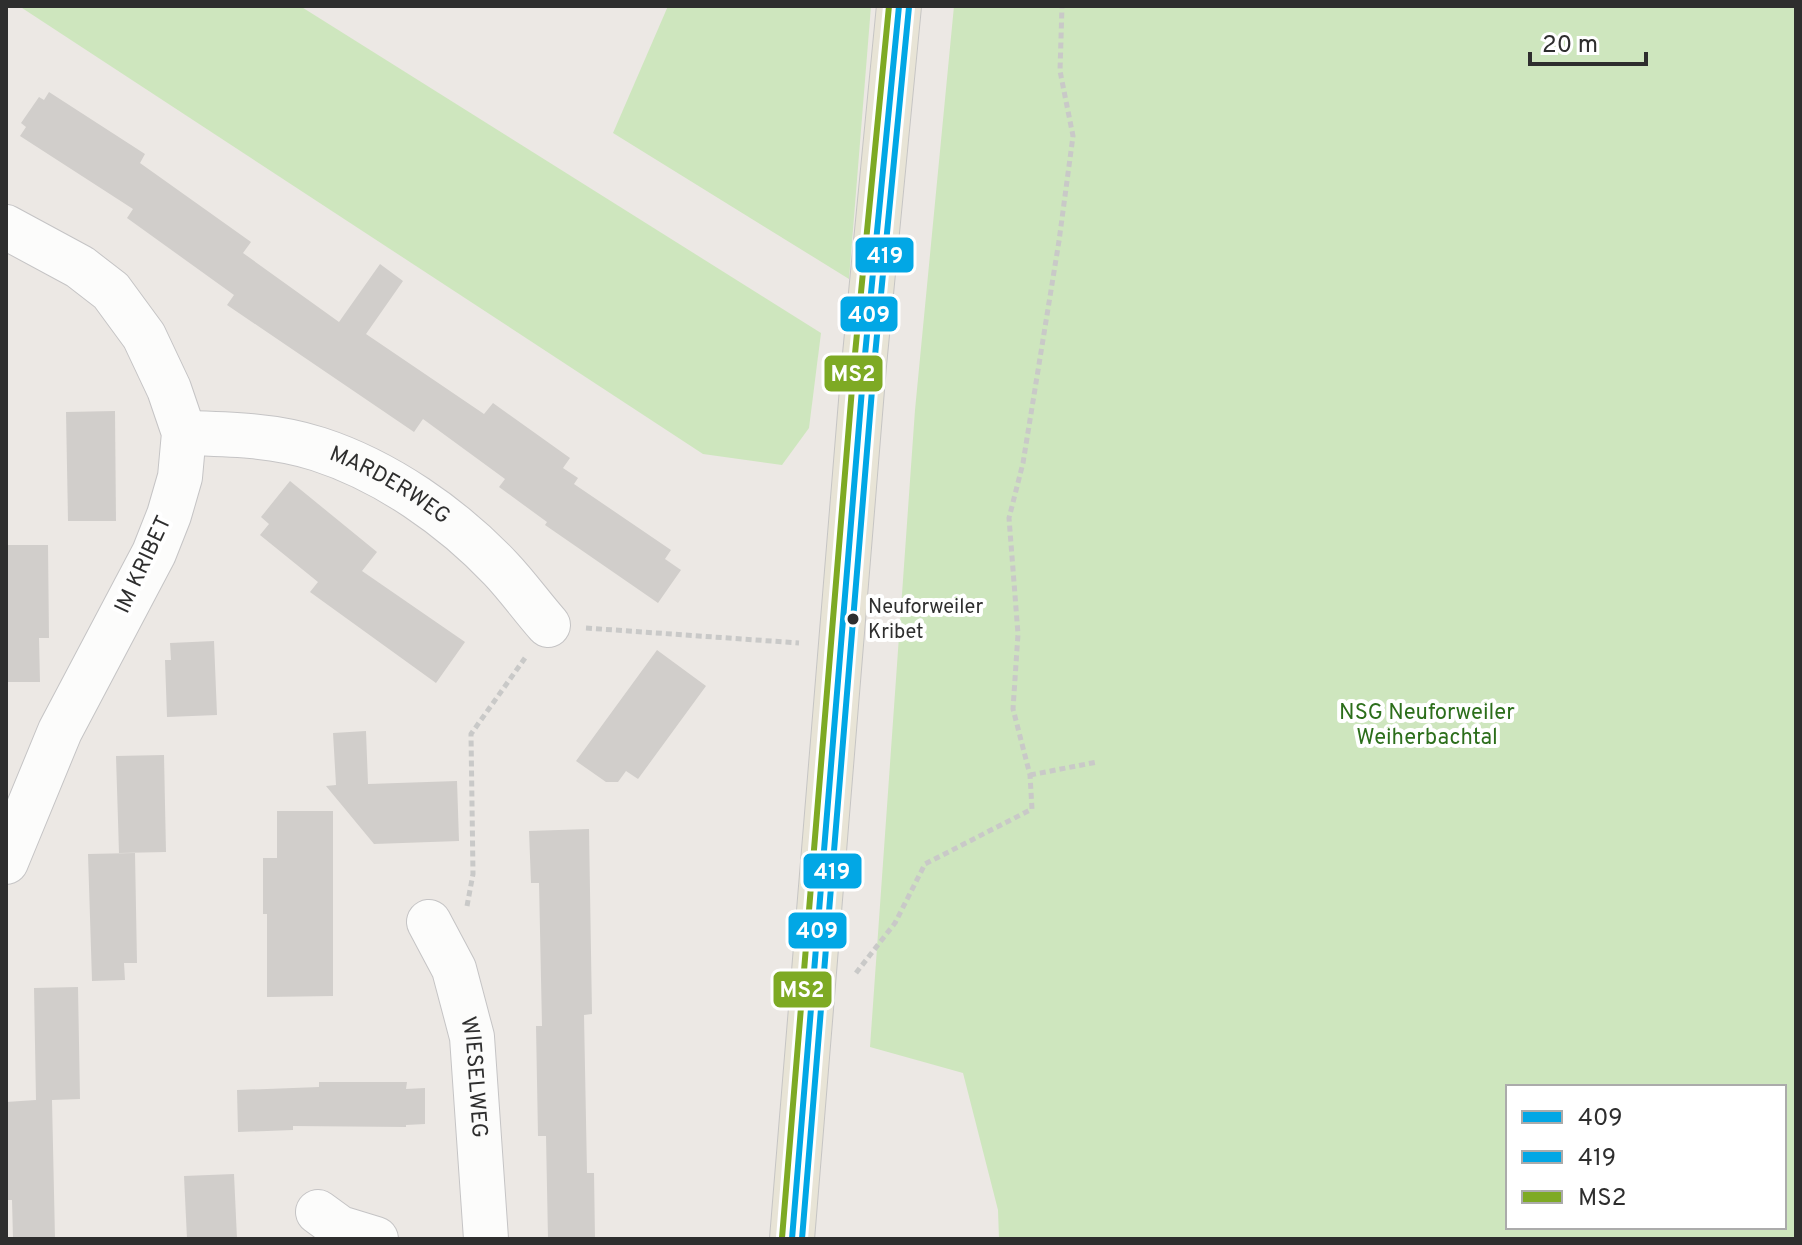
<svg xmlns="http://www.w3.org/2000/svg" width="1802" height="1245" viewBox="0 0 1802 1245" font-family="Overpass,sans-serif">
<rect width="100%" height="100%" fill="#ece8e4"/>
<g fill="#cee6be" fill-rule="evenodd">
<polygon points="19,6 300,6 821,333 809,428 782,465 703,454"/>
<polygon points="668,6 871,6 849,279 613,133"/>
<path d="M954 6H1796V1239H999L998 1210 963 1073 870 1047 915 410ZM1508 1087H1784V1227H1508Z"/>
</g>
<g fill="#d1cecb">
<polygon points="49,92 145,154 140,163 251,242 243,253 339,322 380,264 403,281 366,334 484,414 493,403 570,458 563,468 578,478 574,484 671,550 665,559 681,570 658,603 545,525 547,522 499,487 505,479 423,419 414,432 227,305 234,295 127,218 133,209 20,136 26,127 21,123 39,97 44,100"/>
<polygon points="115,411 116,521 68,521 66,412"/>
<polygon points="290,481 377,552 362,571 465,642 436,683 310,592 318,582 260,535 269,524 261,517"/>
<polygon points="6,545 48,545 49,638 39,638 40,682 6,682"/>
<polygon points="214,641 217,715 167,717 165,660 171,660 170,643"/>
<polygon points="657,650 706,686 638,779 626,771 618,782 606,782 576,761"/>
<polygon points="366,731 368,784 457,781 459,841 374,844 326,786 336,785 333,733"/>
<polygon points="164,755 166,852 119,853 116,756"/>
<polygon points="277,811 333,811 333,996 267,997 267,914 263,914 263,858 277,858"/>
<polygon points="589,829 592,1014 584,1015 587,1173 594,1173 595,1239 548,1239 546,1136 538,1136 536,1026 542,1026 539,883 531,883 529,831"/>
<polygon points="135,853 137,963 124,963 125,980 92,981 88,854"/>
<polygon points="78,987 80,1099 52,1100 55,1239 13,1239 12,1200 6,1200 6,1102 36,1100 34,988"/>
<polygon points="319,1082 407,1082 406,1089 425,1088 425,1124 406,1125 406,1127 293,1126 293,1130 238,1132 237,1090 319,1087"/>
<polygon points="234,1174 237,1239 187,1239 184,1176"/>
</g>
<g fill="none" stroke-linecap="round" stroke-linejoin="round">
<defs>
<g id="minor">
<polyline points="6,227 80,267 111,291 144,336 169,389 184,433 180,477 169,515 154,553 60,731 6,862"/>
<path id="s1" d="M184 433C229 434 275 435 318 449 386 471 452 517 501 569 518 587 532 607 548 625"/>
<path id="s2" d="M429 922 454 969 472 1037 486 1239"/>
<polyline points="318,1212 340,1228 376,1239"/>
</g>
<polyline id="major" points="792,1239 864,365 899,6"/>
</defs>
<use href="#minor" stroke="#c5c4c5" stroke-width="46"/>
<use href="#major" stroke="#c6c5c4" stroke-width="46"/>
<g stroke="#c9c9c8" stroke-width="5" stroke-dasharray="6 4" stroke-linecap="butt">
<polyline points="586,628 799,643"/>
<polyline points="1030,775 1097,762"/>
<polyline points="467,906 473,874 471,734 525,658"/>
<polyline points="856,973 895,923 925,864 1032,809 1030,775 1013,709 1018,634 1009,518 1023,463 1059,241 1073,136 1060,71 1062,6"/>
</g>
<use href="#minor" stroke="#fcfcfb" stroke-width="44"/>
<use href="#major" stroke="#e8e4d6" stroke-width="44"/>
<defs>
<polyline id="bus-1" points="792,1239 864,365 899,6"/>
<polyline id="bus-2" points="802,1239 874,366 909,7"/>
<polyline id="bus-3" points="782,1238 854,364 889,6"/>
</defs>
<use href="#bus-1" stroke="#fff" stroke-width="12"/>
<use href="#bus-2" stroke="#fff" stroke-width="12"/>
<use href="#bus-3" stroke="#fff" stroke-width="12"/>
<use href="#bus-1" stroke="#02a7e5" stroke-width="6"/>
<use href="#bus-2" stroke="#02a7e5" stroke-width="6"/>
<use href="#bus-3" stroke="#7eaa24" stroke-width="6"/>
</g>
<circle fill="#2e2e2e" stroke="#fff" stroke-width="3" cx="853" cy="619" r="7"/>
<g text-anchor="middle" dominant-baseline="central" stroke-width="8" stroke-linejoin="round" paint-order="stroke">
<g font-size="20" fill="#2e2e2e" stroke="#fff" text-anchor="start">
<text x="868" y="608">Neuforweiler<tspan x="868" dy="25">Kribet</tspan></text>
</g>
<g font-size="22" fill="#2e2e2e" stroke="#fff">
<text stroke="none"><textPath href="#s1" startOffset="216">MARDERWEG</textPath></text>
<text transform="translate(144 565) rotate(-65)">IM KRIBET</text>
<text stroke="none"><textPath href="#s2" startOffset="164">WIESELWEG</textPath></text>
</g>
<g font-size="22" fill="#2c6e1b" stroke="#fff">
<text x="1427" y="713">NSG Neuforweiler<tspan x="1427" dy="25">Weiherbachtal</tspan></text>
</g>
</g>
<g stroke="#fff" stroke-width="3">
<rect x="854" y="236" width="61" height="38" rx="8" fill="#02a7e5"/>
<rect x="839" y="295" width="60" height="38" rx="8" fill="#02a7e5"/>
<rect x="823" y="354" width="61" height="39" rx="8" fill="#7eaa24"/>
<rect x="802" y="852" width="61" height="38" rx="8" fill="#02a7e5"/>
<rect x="787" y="911" width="61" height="39" rx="8" fill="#02a7e5"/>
<rect x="772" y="970" width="61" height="39" rx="8" fill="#7eaa24"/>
</g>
<g font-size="22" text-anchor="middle" font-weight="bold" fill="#fff">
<text x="885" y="263">419</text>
<text x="869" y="322">409</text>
<text x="853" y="381">MS2</text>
<text x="832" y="879">419</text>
<text x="817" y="938">409</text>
<text x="802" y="997">MS2</text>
</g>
<rect width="1802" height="1245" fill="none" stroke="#2e2e2e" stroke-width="16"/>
<rect x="1506" y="1085" width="280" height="144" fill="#ffffff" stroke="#ababab" stroke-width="2"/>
<rect x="1522" y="1111" width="40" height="12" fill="#02a7e5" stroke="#ababab" stroke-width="2"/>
<text x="1578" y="1125" font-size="24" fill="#2e2e2e">409</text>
<rect x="1522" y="1151" width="40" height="12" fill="#02a7e5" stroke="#ababab" stroke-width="2"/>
<text x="1578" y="1165" font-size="24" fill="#2e2e2e">419</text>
<rect x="1522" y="1191" width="40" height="12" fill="#7eaa24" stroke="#ababab" stroke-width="2"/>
<text x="1578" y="1205" font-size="24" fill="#2e2e2e">MS2</text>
<path d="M1530 52v12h116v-12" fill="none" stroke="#2e2e2e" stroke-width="4"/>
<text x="1542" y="52" font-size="24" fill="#2e2e2e" stroke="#ffffff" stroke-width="6" paint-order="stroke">20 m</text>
</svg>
